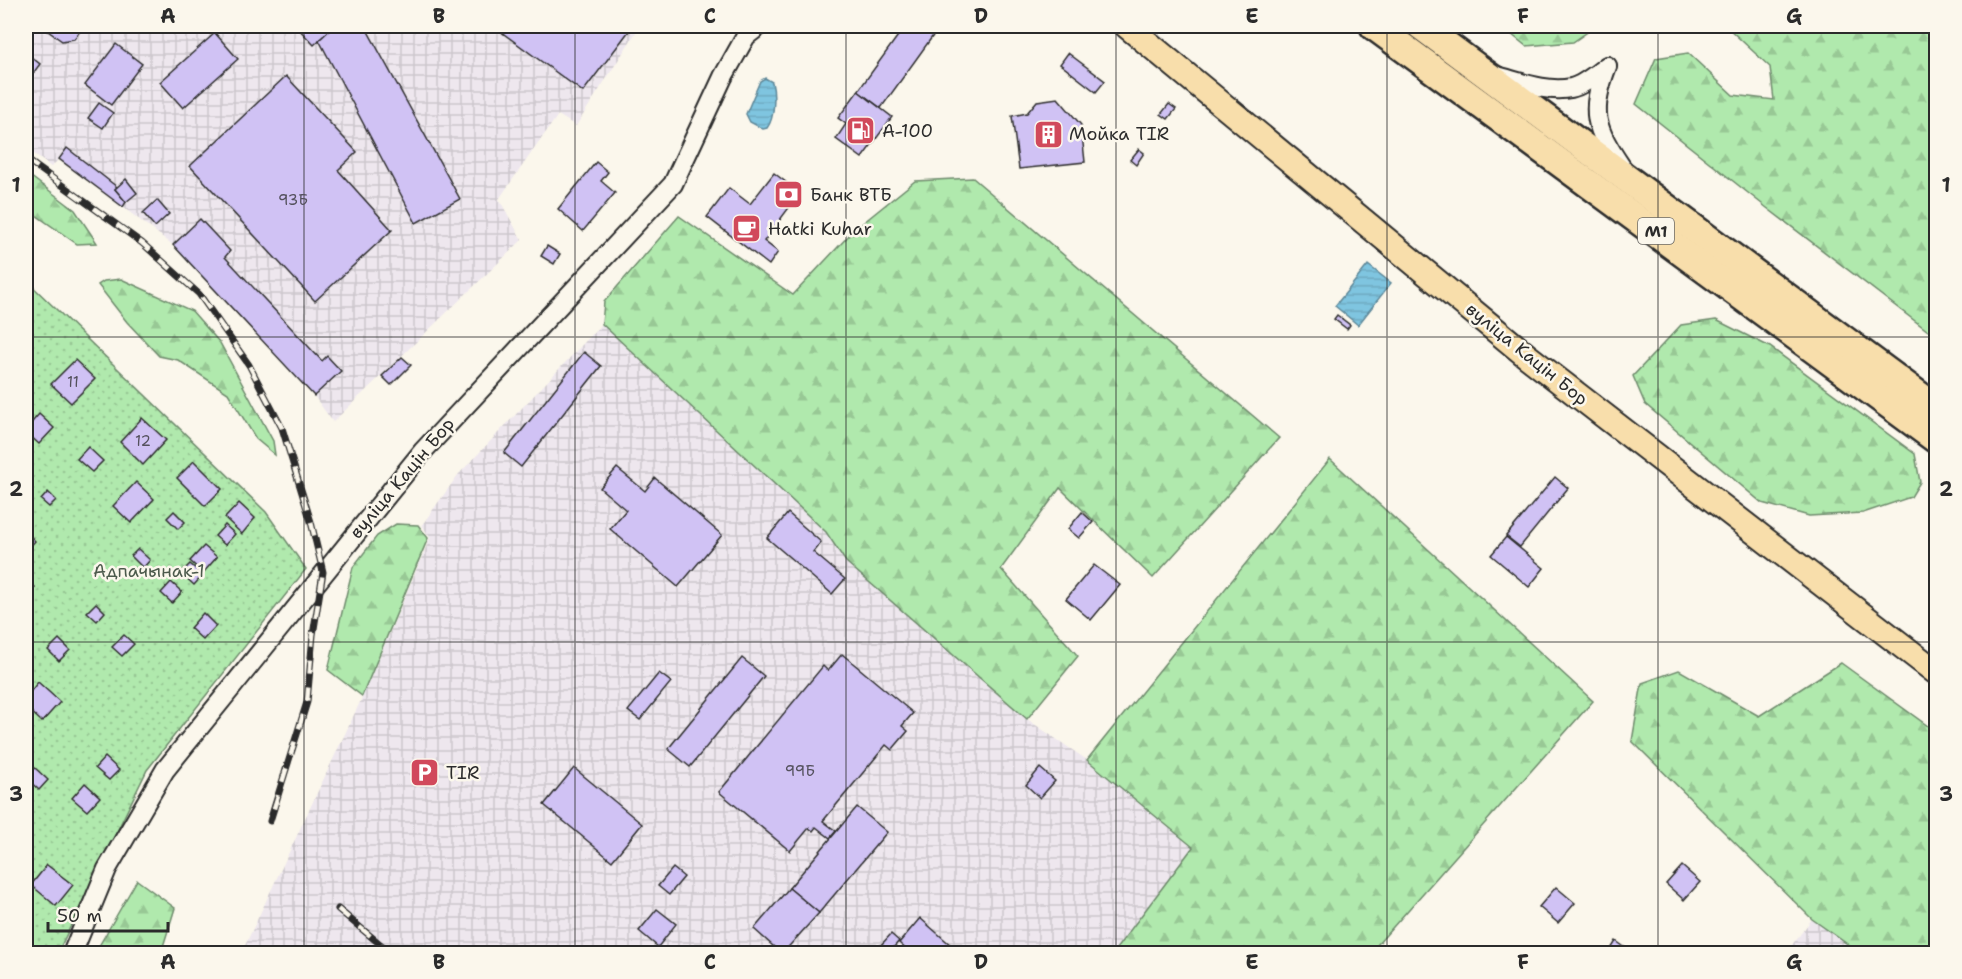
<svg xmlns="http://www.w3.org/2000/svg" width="1962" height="979" viewBox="0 0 1962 979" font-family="'Shantell Sans',sans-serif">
<defs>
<pattern id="industrial-grid" width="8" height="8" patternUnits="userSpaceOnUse" patternTransform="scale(1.5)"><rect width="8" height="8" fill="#eee7ee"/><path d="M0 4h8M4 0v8" fill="none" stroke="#ccc6cc"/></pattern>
<pattern id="forest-firs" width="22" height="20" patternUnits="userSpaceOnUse" patternTransform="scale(1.5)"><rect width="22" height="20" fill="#b0e9ad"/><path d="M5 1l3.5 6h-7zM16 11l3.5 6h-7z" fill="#98c895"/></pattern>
<pattern id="park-dots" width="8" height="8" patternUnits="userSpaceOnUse" patternTransform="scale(1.5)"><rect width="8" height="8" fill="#b0e9ad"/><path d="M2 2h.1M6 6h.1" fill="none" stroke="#98c895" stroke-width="1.8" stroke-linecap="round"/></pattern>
<pattern id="water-rules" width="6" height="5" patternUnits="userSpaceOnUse" patternTransform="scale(1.5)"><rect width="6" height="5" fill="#7fc5e0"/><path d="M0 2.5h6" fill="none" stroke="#6ea9c0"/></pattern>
</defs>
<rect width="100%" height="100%" fill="#fbf7ec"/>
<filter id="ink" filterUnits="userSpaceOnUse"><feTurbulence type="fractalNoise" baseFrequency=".0167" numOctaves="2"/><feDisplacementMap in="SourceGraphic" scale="12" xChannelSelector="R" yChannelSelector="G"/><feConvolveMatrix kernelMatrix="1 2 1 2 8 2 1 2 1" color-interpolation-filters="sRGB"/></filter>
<g filter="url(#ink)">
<g fill="url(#industrial-grid)">
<polygon points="26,26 640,26 576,126 558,115 499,199 522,240 333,422 314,396 173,245 59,159 51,167 26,148"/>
<polygon points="602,324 826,532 846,562 1027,719 1087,760 1193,847 1113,953 241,954 361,700 430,538 422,525 458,475"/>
<polygon points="1812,919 1860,953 1785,954"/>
</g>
<g fill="url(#forest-firs)" stroke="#6e8a6c" stroke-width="1.5">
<polygon points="1501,26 1596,26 1573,42 1526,46"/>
<polygon points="1726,26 1936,26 1936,337 1767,208 1636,104 1656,58 1688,53 1733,95 1774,100 1770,67"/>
<polygon points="26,173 75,210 97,243 77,244 26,208"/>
<polygon points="973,178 1279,438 1153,578 1060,488 1001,569 1078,656 1027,719 846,562 826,532 602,324 604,302 679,216 793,295 853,231 915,181"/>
<polygon points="121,279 192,311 220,343 273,441 275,455 256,439 228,393 178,360 159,356 127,322 98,285 104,281"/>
<polygon points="1716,320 1770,347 1915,454 1920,482 1911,497 1863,513 1809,516 1762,503 1645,404 1633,376 1681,325"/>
<polygon points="1330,459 1593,701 1370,953 1113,953 1193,847 1087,760"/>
<polygon points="396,524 418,525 428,538 362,696 328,670 353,567 377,536"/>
<polygon points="1841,663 1936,732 1936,953 1860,953 1812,919 1632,741 1642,683 1679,670 1759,716"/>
<polygon points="137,880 175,908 161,953 95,953"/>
</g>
<polygon fill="url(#park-dots)" stroke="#6e8a6c" stroke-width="1.5" points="26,280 266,512 306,569 147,770 57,954 26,953"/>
<g fill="url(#water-rules)" stroke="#5d8798" stroke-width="1.5">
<path d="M765 78 772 82C775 94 775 118 767 128L763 129 750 122 746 114 760 81Z"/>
<polygon points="1368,265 1391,283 1358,325 1335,306"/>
</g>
<g fill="#d0c2f4" stroke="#2b2b2b" stroke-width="1.5">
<polygon points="41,26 84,26 74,39 62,41"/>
<polygon points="296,26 334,26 314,45"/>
<polygon points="334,26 365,26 460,199 416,223 319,40"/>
<polygon points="493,26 630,26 632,27 583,92"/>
<polygon points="905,26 940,26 881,108 858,91"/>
<polygon points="215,33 238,59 183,108 160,82"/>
<polygon points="116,44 142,64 111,105 85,85"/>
<polygon points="26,53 40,64 26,83"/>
<polygon points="1068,53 1105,81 1096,92 1060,64"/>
<polygon points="286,76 357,152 338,170 392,230 315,301 190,166"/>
<polygon points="858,91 892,117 862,158 836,139 846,124 838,118"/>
<polygon points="1058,98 1081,125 1085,162 1019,169 1012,116 1027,113 1037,101"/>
<polygon points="99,103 113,113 103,128 88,118"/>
<polygon points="1169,104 1176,109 1168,119 1161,114"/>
<polygon points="67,148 117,187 115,189 126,202 123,207 59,159"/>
<polygon points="1139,149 1144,153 1136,165 1130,160"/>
<polygon points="596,162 608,172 601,181 615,193 583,231 558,209"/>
<polygon points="774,173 800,193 764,241 778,252 769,265 707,217 729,188 750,204"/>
<polygon points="126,179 137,193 126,202 115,189"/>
<polygon points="157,200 169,214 155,227 143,213"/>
<polygon points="200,219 230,251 225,257 322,361 327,356 341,371 314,396 173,245"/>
<polygon points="547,246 560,254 554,264 541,256"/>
<polygon points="1337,315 1350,325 1347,329 1334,319"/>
<polygon points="584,352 601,366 521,467 504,453"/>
<polygon points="402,357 411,365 391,385 382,376"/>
<polygon points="75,360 95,379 71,403 51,384"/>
<polygon points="39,414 54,428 39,444 26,432 26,429"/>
<polygon points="142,418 166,440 143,465 120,442"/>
<polygon points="88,447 103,461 92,472 77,459"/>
<polygon points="194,461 222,489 205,506 177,478"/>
<polygon points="617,468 645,491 655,478 722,535 678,587 610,529 626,510 600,488"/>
<polygon points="1555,477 1568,488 1520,547 1506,536"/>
<polygon points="136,482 154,499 131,523 113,506"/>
<polygon points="48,492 56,500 49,507 41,500"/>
<polygon points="239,503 255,518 242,534 225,518"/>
<polygon points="174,511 185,522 178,529 167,518"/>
<polygon points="1082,512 1093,522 1079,538 1068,529"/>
<polygon points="788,513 821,542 813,552 845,579 832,594 767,538"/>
<polygon points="225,525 235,534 225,545 215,536"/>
<polygon points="26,532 35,541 26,551"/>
<polygon points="1506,537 1544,568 1529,587 1491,555"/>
<polygon points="204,546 217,557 203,573 190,561"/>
<polygon points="138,549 150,560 143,568 131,556"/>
<polygon points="190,564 203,575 194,585 181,573"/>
<polygon points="1094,565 1120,585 1091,620 1066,599"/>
<polygon points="28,581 35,587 26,598 26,584"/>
<polygon points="171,582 182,592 172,603 161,593"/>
<polygon points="96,603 105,612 97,621 87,612"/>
<polygon points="203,613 216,626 203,640 190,628"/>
<polygon points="124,635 134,644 122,656 112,647"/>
<polygon points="59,639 70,650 59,661 48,650"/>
<polygon points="842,654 913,713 902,726 908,731 892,750 886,745 823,821 836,831 830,838 816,827 813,831 809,828 790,851 719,792 823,666 828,671"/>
<polygon points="742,658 764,676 690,767 668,749"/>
<polygon points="659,673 671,682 640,720 628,711"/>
<polygon points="38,682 60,702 42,722 26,707 26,697"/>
<polygon points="105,757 119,770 109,780 95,768"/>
<polygon points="34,767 48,780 39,790 26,778"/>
<polygon points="574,768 642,824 612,861 544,805"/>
<polygon points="1040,768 1055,781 1040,798 1026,785"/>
<polygon points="85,783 100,797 87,811 72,798"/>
<polygon points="857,807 887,832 819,913 789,888"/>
<polygon points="47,865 73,885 56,906 31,885"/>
<polygon points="1682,866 1700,882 1684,900 1666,884"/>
<polygon points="673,868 684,877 669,895 658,886"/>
<polygon points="1556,887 1575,903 1558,923 1539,907"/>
<polygon points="789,888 819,913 782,954 754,929"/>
<polygon points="657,909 676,924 658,947 639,931"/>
<polygon points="920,918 961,954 911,954 899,943"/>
<polygon points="891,934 899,941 890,952 881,945"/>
<polygon points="1616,941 1634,954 1608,954"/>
</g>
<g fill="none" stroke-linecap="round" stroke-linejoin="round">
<defs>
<g id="minor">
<path d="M1607 66C1589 113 1595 128 1622 168"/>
<path d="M1497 76C1520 82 1547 93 1571 88 1584 85 1596 74 1607 66"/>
<polyline points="72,954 107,869 165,770 423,451 673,184 723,77 746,36 759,26"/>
</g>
<polyline id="major" points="1127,26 1527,356 1936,672"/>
<g id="highway">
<polyline points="1374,26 1936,439"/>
<polyline points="1421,26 1936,408"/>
</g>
</defs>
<use href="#minor" stroke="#2b2b2b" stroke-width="22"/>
<use href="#major" stroke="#2b2b2b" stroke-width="28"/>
<use href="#highway" stroke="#2b2b2b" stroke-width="32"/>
<use href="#minor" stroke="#fbf7ec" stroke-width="18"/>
<use href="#major" stroke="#f8deab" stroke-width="24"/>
<use href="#highway" stroke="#f8deab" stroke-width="27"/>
<defs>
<g id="rail">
<polyline points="26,159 142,243 199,294 249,365 282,428 311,522 323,572 313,635 307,702 270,821"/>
<polyline points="338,909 392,954"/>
</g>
</defs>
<use href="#rail" stroke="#2b2b2b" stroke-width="7"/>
<use href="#rail" stroke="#fbf7ec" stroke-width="4.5" stroke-dasharray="14" stroke-linecap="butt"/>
</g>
</g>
<path fill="none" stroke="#2b2b2b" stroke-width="1.5" stroke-opacity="0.55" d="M304 26V954M575 26V954M846 26V954M1116 26V954M1387 26V954M1658 26V954M26 337H1936M26 642H1936"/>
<defs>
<symbol id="fuel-square" viewBox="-11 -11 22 22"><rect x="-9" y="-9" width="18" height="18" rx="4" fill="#d1495b" stroke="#fbf7ec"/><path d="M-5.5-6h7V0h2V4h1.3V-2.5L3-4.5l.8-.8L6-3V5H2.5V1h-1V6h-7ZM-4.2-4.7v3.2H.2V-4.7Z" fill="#fff"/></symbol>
<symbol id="building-square" viewBox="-11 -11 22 22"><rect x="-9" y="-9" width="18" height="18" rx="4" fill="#d1495b" stroke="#fbf7ec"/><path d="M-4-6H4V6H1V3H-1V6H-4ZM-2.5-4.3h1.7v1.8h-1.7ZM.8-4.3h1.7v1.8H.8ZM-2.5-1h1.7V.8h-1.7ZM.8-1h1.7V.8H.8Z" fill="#fff"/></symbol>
<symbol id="bank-square" viewBox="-11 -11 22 22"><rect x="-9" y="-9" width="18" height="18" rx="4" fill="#d1495b" stroke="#fbf7ec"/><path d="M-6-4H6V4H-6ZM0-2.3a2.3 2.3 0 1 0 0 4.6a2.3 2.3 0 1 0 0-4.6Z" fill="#fff"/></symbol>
<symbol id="cafe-square" viewBox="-11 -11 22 22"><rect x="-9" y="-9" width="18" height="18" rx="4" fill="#d1495b" stroke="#fbf7ec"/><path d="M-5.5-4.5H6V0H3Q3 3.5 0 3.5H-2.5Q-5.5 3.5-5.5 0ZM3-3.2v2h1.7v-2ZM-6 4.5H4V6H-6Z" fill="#fff"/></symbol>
<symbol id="parking-square" viewBox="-11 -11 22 22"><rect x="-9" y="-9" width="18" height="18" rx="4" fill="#d1495b" stroke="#fbf7ec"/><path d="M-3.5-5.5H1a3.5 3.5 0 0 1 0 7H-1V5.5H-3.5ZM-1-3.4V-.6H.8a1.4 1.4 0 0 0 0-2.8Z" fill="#fff"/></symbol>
</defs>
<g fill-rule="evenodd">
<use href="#fuel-square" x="844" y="114" width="33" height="33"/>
<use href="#building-square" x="1032" y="118" width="33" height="33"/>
<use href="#bank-square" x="772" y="178" width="33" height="33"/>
<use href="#cafe-square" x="730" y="212" width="33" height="33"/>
<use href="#parking-square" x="408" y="756" width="33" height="33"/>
</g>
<g text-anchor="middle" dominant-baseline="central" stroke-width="5" stroke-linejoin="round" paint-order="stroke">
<g font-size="15" fill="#54515d">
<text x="293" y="200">93Б</text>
<text x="73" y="382">11</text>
<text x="143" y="441">12</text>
<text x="800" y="771">99Б</text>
</g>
<rect fill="#fbf7ec" stroke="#696865" stroke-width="1.5" x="1638" y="218" width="36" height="26" rx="4.5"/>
<g font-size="16" font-weight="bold" fill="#2b2b2b">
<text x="1656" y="231">М1</text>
</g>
<g font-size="18" fill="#2b2b2b" stroke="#fbf7ec" text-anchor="start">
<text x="882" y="131">А-100</text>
<text x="1069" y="134">Мойка TIR</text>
<text x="810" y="195">Банк ВТБ</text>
<text x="768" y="229">Hatki Kuhar</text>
<text x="446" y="773">TIR</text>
</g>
<g font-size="18" fill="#2b2b2b" stroke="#fbf7ec">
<text transform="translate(1527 354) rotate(39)">вуліца Кацін Бор</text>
<text transform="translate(402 478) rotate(-50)">вуліца Кацін Бор</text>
</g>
<g font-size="18" fill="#4c5a4c" stroke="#fbf7ec">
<text x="149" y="571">Адпачынак-1</text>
</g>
</g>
<rect width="1962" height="979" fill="none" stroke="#fbf7ec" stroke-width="66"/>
<path d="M48 922v9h120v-9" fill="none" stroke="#2b2b2b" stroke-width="3"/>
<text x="57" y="922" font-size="18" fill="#2b2b2b" stroke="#fbf7ec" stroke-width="4.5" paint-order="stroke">50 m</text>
<rect x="33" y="33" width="1896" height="913" fill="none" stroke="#2b2b2b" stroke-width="2"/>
<g font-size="20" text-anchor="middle" font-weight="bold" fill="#2b2b2b">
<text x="168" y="23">A</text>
<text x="439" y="23">B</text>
<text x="710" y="23">C</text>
<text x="981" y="23">D</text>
<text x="1252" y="23">E</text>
<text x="1523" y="23">F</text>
<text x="1794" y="23">G</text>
<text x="16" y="192">1</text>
<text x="1946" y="192">1</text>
<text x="16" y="496">2</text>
<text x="1946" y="496">2</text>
<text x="16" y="801">3</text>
<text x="1946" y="801">3</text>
<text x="168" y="969">A</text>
<text x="439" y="969">B</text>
<text x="710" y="969">C</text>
<text x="981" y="969">D</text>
<text x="1252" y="969">E</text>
<text x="1523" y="969">F</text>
<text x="1794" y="969">G</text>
</g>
</svg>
